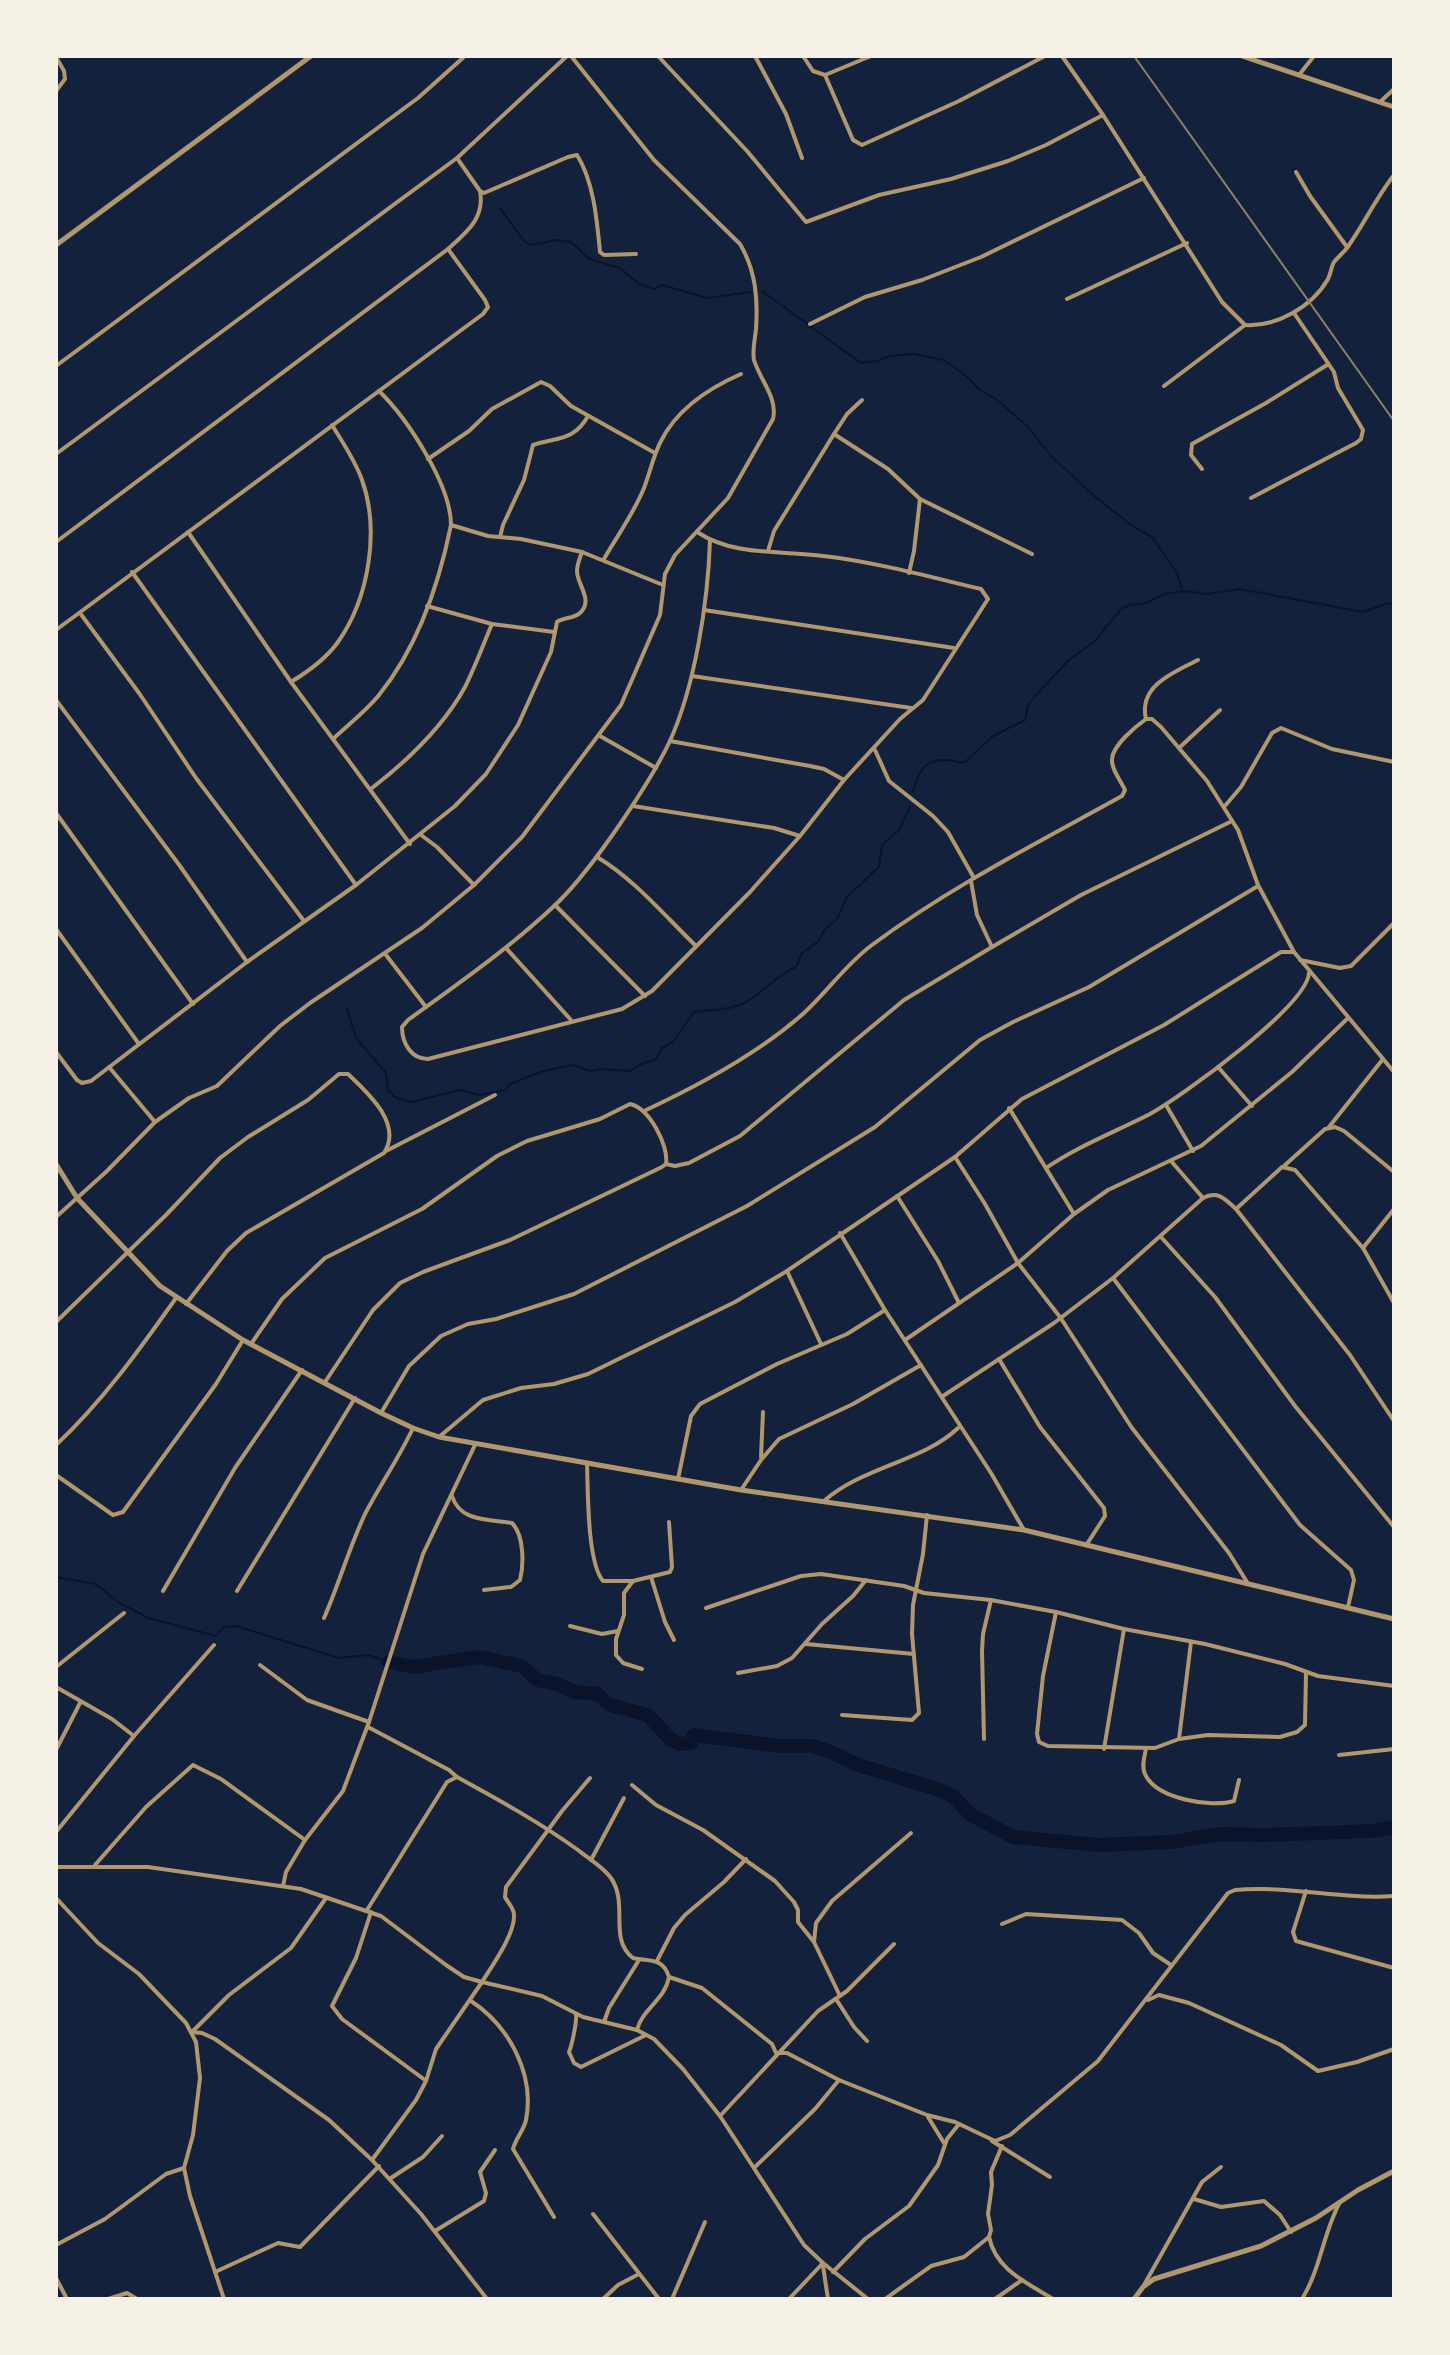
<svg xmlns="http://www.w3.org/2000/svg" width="1450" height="2355" viewBox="0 0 1450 2355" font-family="Figtree,sans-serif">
<rect width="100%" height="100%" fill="#14213d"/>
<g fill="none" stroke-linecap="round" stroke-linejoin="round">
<g stroke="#0b132b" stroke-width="2">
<polyline points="500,208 524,241 531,245 556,240 571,242 589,259 620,268 639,284 655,289 662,285 707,298 751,292"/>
<polyline points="762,291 861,363 878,361 889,356 913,354 944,360 965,375 979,389 997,400 1028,427 1052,457 1093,495 1131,525 1152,537 1177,573 1182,589"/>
<path d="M913 792C917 774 924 759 946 760 953 760 958 763 965 762L993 736 1025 720 1028 705 1036 695 1069 660 1096 640 1121 609 1130 605 1146 603 1164 594 1183 591 1207 594 1240 589 1363 612 1388 603 1394 605"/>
<path d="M347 1009 356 1038 386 1073 388 1090 395 1097 411 1102 459 1090 479 1095 506 1090 510 1084 543 1071 574 1065 589 1071 601 1069 629 1071 644 1063 655 1060 662 1048 673 1042 694 1012C710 1010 730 1010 744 1003 763 993 777 974 796 967L802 953 819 941 824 930 837 919 847 897 879 867 882 845 899 830 910 807"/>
<polyline points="56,1577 96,1584 118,1602 148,1618 216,1636 224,1627 236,1626 339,1658 367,1655 386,1661"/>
</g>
<polyline stroke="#0b132b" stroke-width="14" points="389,1662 413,1667 479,1657 522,1666 537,1680 557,1684 575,1692 597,1694 610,1705 648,1715 671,1740 680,1744 691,1743 694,1735 779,1746 812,1746 831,1752 858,1765 937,1789 953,1796 970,1814 1013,1837 1100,1845 1170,1842 1222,1834 1264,1835 1372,1831 1394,1827"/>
<g stroke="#b1986c" stroke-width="4">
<polyline points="658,56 747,151 806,222 879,195 951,179 1008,161 1046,145 1103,115"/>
<polyline points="755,56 786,114 802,158"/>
<polyline points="803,56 813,71 825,75 871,56"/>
<path d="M1062 56 1103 115 1222 302 1245 325C1276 327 1312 307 1328 279 1331 273 1331 267 1334 262 1338 257 1343 253 1347 248 1364 224 1376 198 1394 175"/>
<polyline points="56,57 64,71 65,79 56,91"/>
<polyline points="825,75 853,140 862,145 959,101 1045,56"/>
<polyline points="1299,75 1314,56"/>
<polyline points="1380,102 1394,89"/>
<path d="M457 158 480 191 484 193 568 157 577 155C594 182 597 221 600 252L604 255 636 254"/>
<polyline points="1296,172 1310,196 1347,247"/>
<polyline points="1067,299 1187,243"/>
<polyline points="810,324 865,297 922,280 981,257 1144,178"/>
<polyline points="56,366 418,98 465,56"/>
<polyline points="1164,386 1245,325"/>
<polyline points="834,434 847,414 862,400"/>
<polyline points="56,454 457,158 567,56"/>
<polyline points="428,459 469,431 492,409 541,382 550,386 571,406 655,453"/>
<polyline points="1202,469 1191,455 1192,444 1266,403 1327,365"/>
<polyline points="1251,498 1356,443 1361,439 1363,430 1338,388 1334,372 1294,313"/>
<polyline points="451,525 488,536 521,539 582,552 663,585"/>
<polyline points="188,532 291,682 410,844"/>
<path d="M697 532C735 557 781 550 823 556 876 562 930 577 981 589L988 599 923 700 900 719 844 780 800 836 750 892 652 991 622 1009 428 1059C411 1059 402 1043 402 1027L408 1020C458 984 508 949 553 907 575 887 594 861 611 837 632 807 653 776 669 743 695 687 708 602 710 540"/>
<path d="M500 537 503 525 524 480 533 445C558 437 574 441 588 416"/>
<path d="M56 542 448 249C467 232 485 218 480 191"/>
<polyline points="768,551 774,531 834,434 888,469 920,499 1032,554"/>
<path d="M604 559C617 536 634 513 644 488 650 473 653 456 661 441 677 409 709 388 741 374"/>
<polyline points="132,572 356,885"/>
<polyline points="909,573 914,551 920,499"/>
<polyline points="427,606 492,624 554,632"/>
<polyline points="704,610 954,648"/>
<polyline points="80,613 139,693 196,778 304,921"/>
<polyline points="56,630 483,314 488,307 485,300 448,249"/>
<polyline points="692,676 911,708"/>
<path d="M291 682C309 671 326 659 338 642 369 598 380 530 362 480 355 460 343 443 332 425"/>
<polyline points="56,700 180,866 247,962"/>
<path d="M1146 719C1138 686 1174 672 1198 660"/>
<polyline points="600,736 656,768"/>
<path d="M334 738C349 724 366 711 379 695 417 648 439 584 451 525 451 485 407 418 379 391"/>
<polyline points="670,741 810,766 824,769 844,780"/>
<polyline points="1179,748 1220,710"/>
<polyline points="875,750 889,781 933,816 948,832 974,878"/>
<path d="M372 788C407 761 443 727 465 687 475 667 483 645 492 624"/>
<polyline points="633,806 774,828 800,836"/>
<polyline points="1224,807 1241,787 1272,733 1281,728 1332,749 1394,762"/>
<polyline points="56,813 193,1004"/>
<polyline points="421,835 437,847 474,885"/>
<path d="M597 857C634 879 664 915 695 945"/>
<polyline points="971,881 977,915 992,947"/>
<polyline points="555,905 645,996"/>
<polyline points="56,929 139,1044"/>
<polyline points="506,948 571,1020"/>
<polyline points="386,955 426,1007"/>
<polyline points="1300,960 1340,968 1351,966 1394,923"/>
<path d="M56 1052 77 1080 82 1083 91 1081 247 962 356 885 455 806 486 774 518 725 551 652 557 622C564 617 573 619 580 613 594 600 577 585 577 571 577 564 580 558 582 552"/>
<polyline points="109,1067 155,1122"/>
<polyline points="1218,1067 1252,1106"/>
<polyline points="1166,1105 1193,1151"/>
<polyline points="1009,1108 1074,1214"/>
<path d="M644 1111C698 1086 759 1053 804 1013 828 991 846 964 872 945 950 887 1037 843 1122 796L1125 790C1121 781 1111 769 1112 759 1113 745 1135 727 1146 719H1152L1161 727 1207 781 1238 830 1258 885 1294 952 1394 1072"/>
<polyline points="1329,1127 1383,1059"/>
<polyline points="386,1151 495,1095"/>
<polyline points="955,1157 985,1204 1018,1263 1060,1317 1132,1428 1229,1553 1247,1582"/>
<polyline points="1171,1161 1203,1198"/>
<polyline points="666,1164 675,1166 689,1163 740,1136 904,1000 992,947 1081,895 1232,821"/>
<polyline points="1284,1166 1325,1129 1335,1127 1344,1131 1394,1172"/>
<path d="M1046 1168C1078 1146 1115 1132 1150 1114 1181 1097 1307 1006 1309 973"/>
<polyline points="897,1196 938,1261 959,1303"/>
<polyline points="1236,1209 1282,1167 1295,1170 1363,1248 1394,1303"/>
<path d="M56 1217 107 1171 155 1122 189 1098 217 1086 280 1026 310 1003 422 928 474 885 522 837 621 705 660 615 665 574 675 555 728 498 773 419C778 398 760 380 754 360 752 350 755 340 756 329 758 299 756 271 740 244L654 160 571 56"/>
<polyline points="840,1233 885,1310 991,1473 1024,1530"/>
<polyline points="1161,1237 1215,1297 1295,1406 1394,1527"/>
<polyline points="1363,1248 1394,1209"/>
<polyline points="787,1271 821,1344"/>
<polyline points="1113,1278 1300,1525 1351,1570 1354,1580 1348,1607"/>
<path d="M56 1322 166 1215 220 1158 248 1137 308 1100 339 1074H348C368 1093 403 1124 384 1153L246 1233 227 1251 186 1304"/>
<polyline points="905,1340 1018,1263 1074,1214 1108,1190 1201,1146 1292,1072 1348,1018"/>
<path d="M251 1344 282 1299 325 1258 422 1209 497 1156 527 1141 600 1119 630 1104C649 1108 669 1145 666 1164L662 1167 510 1240 423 1272 400 1283 373 1310 325 1382"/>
<polyline points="999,1359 1040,1427 1104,1508 1105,1516 1087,1544"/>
<path d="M943 1396 1054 1323 1113 1278 1203 1198C1218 1190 1225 1199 1236 1209L1350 1355 1394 1421"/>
<polyline points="381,1413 409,1366 441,1336 468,1324 496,1319 574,1294 747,1206 875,1127 980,1040 1013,1022 1089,987 1258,886"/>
<polyline points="439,1437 483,1400 521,1388 554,1384 588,1374 735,1302 787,1271 955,1157 1022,1099 1164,1025 1281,952 1294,952"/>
<path d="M56 1445C102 1402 140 1349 176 1298"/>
<polyline points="761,1457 763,1412"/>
<path d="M587 1464C588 1490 587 1562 603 1581H633L670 1572 672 1567 669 1522"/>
<polyline points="56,1475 113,1515 123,1512 216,1384 243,1340"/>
<polyline points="678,1479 691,1416 700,1404 777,1364 847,1334 885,1310"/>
<polyline points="741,1490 761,1460 779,1439 853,1404 921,1365"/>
<path d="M452 1496C460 1522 488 1519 512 1523 524 1535 524 1564 520 1580L511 1587 484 1590"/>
<path d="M824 1501C862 1467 924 1461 958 1428"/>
<polyline points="651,1577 665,1622 674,1640"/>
<polyline points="633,1581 624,1593 624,1615 616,1639 616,1655 623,1663 642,1669"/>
<polyline points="163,1591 235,1468 302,1370"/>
<polyline points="237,1591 355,1398"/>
<polyline points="706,1608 801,1576 821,1574 904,1586 924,1593 991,1600 1056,1612 1124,1629 1205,1644 1285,1664 1318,1676 1394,1686"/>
<polyline points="1056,1612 1043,1676 1037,1734 1039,1742 1048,1746 1155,1748 1179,1739 1208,1735 1280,1737 1297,1732 1305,1725 1306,1673"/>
<path d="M324 1618C339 1584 349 1548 365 1514 380 1485 399 1458 413 1428"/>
<polyline points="570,1626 602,1634 618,1631"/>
<polyline points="806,1644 914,1654"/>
<polyline points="260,1665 307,1700 369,1722"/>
<polyline points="56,1667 124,1613"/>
<polyline points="738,1673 777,1666 792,1658 822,1624 853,1596 866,1580"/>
<polyline points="56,1687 112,1719 134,1736"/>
<polyline points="842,1715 912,1720 919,1713 912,1634 913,1605 923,1554 927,1515"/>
<path d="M368 1727 449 1770 457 1777C499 1800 539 1822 578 1850 589 1859 603 1867 611 1878 629 1904 608 1939 633 1958 649 1962 663 1957 669 1977 665 2000 642 2009 637 2030"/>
<polyline points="984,1739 982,1651 983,1634 991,1600"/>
<polyline points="1179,1739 1191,1642"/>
<path d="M1146 1748C1145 1756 1141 1766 1145 1774 1156 1799 1211 1808 1234 1801L1239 1780"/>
<polyline points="1104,1749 1124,1629"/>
<polyline points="56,1750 80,1703"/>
<polyline points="1339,1755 1394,1749"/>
<polyline points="632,1785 656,1805 703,1830 775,1881 794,1902 798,1910 798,1922 814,1942"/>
<polyline points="56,1832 134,1736 214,1645"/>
<polyline points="591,1860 624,1798"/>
<polyline points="95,1865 146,1807 193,1765 221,1779 305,1840"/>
<path d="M56 1867H148L301 1889 381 1916 446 1965 464 1977 482 1982C492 1966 515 1934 514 1915 514 1908 508 1903 505 1897L506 1887 562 1811 590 1778"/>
<polyline points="283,1886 286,1872 305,1840 343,1791 369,1722 423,1554 475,1445"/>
<polyline points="1306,1891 1293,1932 1296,1941 1394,1968"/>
<polyline points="56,1898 98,1943 139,1974 186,2023 196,2042 200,2078 193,2135 184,2168 190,2196 224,2299"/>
<polyline points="367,1910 447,1782 457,1777"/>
<polyline points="371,1912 356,1958 332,2006 342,2019 425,2080"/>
<polyline points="1002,1924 1026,1914 1122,1920 1139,1933 1153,1953 1171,1965"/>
<polyline points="657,1961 674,1928 685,1915 724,1882 746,1859"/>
<path d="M669 1977 702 1988 772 2044 776 2053H787L839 2080 927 2115 955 2122 995 2141 1010 2135 1098 2061 1228 1893 1235 1890C1290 1885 1340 1900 1394 1896"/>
<polyline points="840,1996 814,1942 816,1923 832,1901 911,1833"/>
<polyline points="836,1999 854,2027 867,2041"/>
<polyline points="1148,2000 1159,1995 1189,2003 1281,2045 1318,2071 1357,2062 1394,2049"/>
<path d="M471 2001C509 2026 535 2074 526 2120 524 2130 516 2138 513 2149L554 2217"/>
<path d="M576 2015C577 2021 572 2045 569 2052L574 2063 581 2067 646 2035"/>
<polyline points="604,2022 609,2008 639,1960"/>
<polyline points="192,2032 202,2033 215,2039 329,2120 372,2160 421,2214 487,2299"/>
<polyline points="192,2032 229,1995 291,1948 326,1898"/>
<polyline points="720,2116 818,2011 847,1991 894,1944"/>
<polyline points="928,2117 944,2143"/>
<polyline points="992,2141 1050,2177"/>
<polyline points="372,2160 416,2100 426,2081 436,2049 482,1982 542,1996 583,2017 637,2030 654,2039 683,2069 720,2116 804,2245 823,2263 868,2299"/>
<polyline points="755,2167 815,2109 839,2080"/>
<polyline points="391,2178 423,2157 442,2136"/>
<polyline points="1194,2199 1221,2207 1264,2201 1280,2215 1291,2232"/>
<polyline points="593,2214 659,2299"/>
<polyline points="435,2231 484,2201 486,2193 480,2172 495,2150"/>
<path d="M989 2237C996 2270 1026 2282 1053 2299"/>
<polyline points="56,2245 105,2219 166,2174 184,2168"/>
<polyline points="823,2266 828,2299"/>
<polyline points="215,2272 278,2243 300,2247 379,2166"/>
<polyline points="833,2272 865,2239 909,2206 938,2165 947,2139 959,2124"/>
<polyline points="56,2278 67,2299"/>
<polyline points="1144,2285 1202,2182 1221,2167"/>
<polyline points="108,2299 127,2293 137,2299"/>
<polyline points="603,2299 618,2285 639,2274"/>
<polyline points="672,2299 705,2222"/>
<polyline points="789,2299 823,2263"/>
<polyline points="885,2299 931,2266 964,2257 989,2237 991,2230 988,2214 992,2185 991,2172 1002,2146"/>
<polyline points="995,2299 1022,2280"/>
<path d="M1302 2299C1321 2268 1323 2233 1340 2202"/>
</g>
<g stroke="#b1986c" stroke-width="5">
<polyline points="1242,56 1394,107"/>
<polyline points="56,245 311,56"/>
<polyline points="56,1164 77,1198 160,1286 243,1340 381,1413 413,1428 439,1437 741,1490 1024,1530 1394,1619"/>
<polyline points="1134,2299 1143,2287 1154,2279 1261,2246 1316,2218 1358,2190 1394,2171"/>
</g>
<polyline stroke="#918062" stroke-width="2" points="1134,56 1394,421"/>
</g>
<rect width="1450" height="2355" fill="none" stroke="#f6f1e7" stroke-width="116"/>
</svg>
